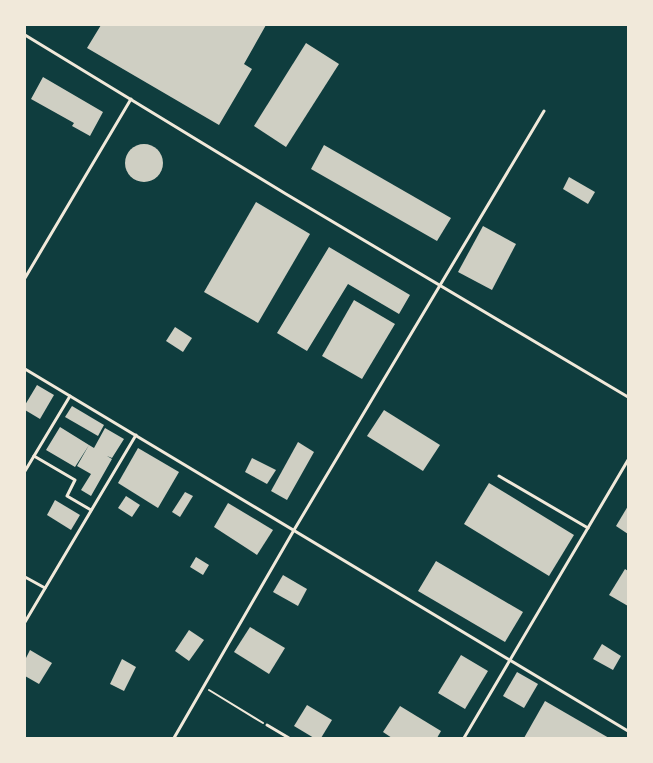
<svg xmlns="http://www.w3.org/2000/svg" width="653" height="763" viewBox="0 0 653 763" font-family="Ubuntu,sans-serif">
<rect width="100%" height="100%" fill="#0f3d3e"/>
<g fill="#cfcfc3">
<polygon points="101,25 266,25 244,64 252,69 219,125 87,48"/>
<polygon points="306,43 339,64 286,147 254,126"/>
<polygon points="43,77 103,112 90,136 72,126 74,123 31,99"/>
<circle cx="144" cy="163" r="19"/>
<polygon points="324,145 451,218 437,241 311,169"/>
<polygon points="569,177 595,192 588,204 563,189"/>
<polygon points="256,202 310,234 258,323 204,292"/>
<polygon points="483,226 516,244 492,290 458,272"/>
<polygon points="329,247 410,295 399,314 348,284 307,351 277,333"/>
<polygon points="354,300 395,324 362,379 322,356"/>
<polygon points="175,327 192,338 183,352 166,341"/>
<polygon points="37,385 54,395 40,419 25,410 25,405"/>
<polygon points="72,406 104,425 98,436 65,417"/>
<polygon points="384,410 440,445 423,471 367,436"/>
<polygon points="60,427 89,445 94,448 105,428 124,439 112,458 107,456 112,459 91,496 81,490 91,474 77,466 89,445 75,467 46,450"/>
<polygon points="298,442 314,452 287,500 271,491"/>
<polygon points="138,448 179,472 158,508 118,483"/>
<polygon points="252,458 276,470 267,484 245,472"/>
<polygon points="489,483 574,535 549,576 464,524"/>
<polygon points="185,492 193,496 180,517 172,512"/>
<polygon points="126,496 140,505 132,517 118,508"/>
<polygon points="55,500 80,515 71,530 47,515"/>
<polygon points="228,503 273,530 257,555 214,527"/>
<polygon points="628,506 628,534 616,526"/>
<polygon points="196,557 209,565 203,575 190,567"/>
<polygon points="436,561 523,612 505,642 418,591"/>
<polygon points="625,569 628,571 628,606 609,595"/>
<polygon points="283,575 307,589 298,606 273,592"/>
<polygon points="250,627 285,648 269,674 234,652"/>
<polygon points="189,630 204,640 189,661 175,651"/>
<polygon points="602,644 621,656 613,670 593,659"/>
<polygon points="30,650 52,663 39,684 25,676 25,660"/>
<polygon points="461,655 488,671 465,709 438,693"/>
<polygon points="122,659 136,667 124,691 110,684"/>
<polygon points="517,672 538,684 524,708 503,696"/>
<polygon points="545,701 609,738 524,738"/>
<polygon points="307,705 332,720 321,738 314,738 294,726"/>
<polygon points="400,706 441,731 437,738 392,738 383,732"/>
</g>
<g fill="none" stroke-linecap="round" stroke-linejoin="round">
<polyline stroke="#f1e9da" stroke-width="2" points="209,690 263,723"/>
<g stroke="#f1e9da" stroke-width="3">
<polyline points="25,35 286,194 628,397"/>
<polyline points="25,278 131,99"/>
<polyline points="25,369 628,731"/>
<polyline points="34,456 75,480 67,496 91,510"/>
<polyline points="25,471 70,396"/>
<polyline points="499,476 588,528"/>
<polyline points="25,577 45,588"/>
<polyline points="25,622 136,435"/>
<polyline points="267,725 289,738"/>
<polyline points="174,738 294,530 544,111"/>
<polyline points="464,738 628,460"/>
</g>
</g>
<rect width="653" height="763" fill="none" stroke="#f1e9da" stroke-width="52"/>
</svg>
